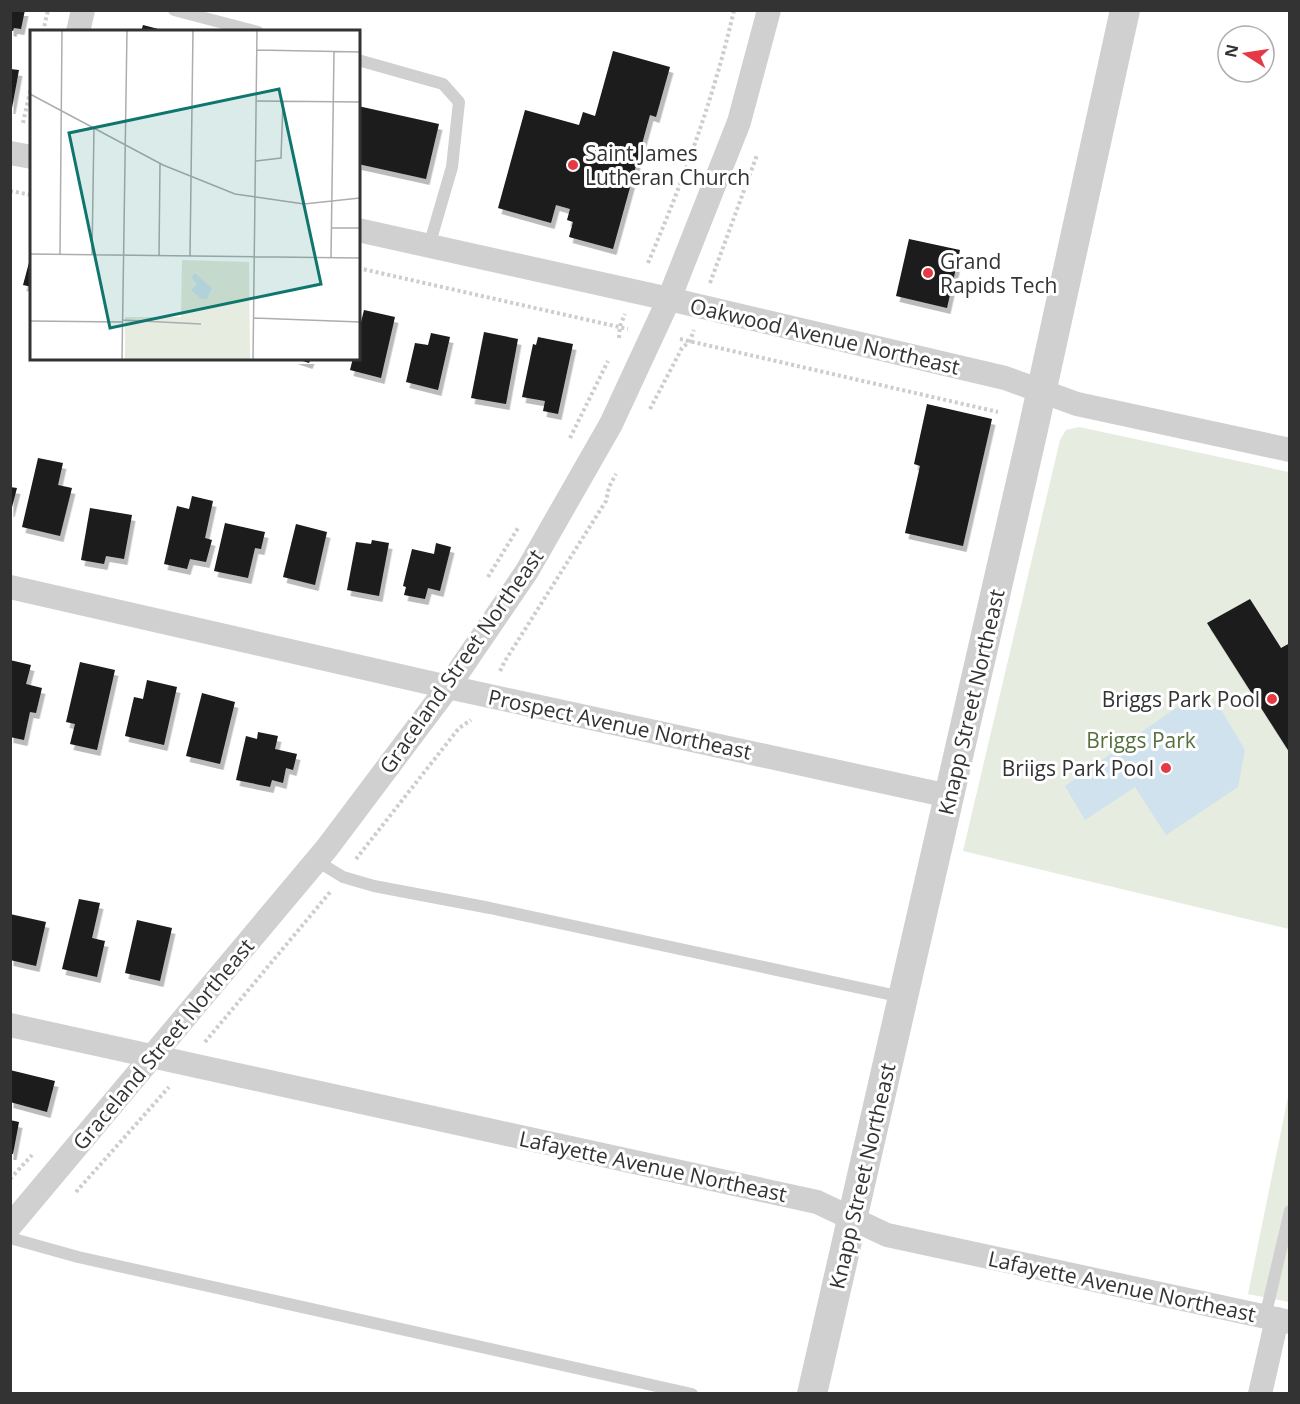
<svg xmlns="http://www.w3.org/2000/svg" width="1300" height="1404" viewBox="0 0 1300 1404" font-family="'Open Sans',sans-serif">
<defs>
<filter id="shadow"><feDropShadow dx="3.5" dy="6" stdDeviation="0" flood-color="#0004"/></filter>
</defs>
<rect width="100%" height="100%" fill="#fff"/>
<g fill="#e6ecdf">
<polygon points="1079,427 1289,472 1289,929 963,851 1060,440 1066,430"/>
<polygon points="1289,1092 1289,1302 1248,1294"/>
</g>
<polygon fill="#cfe2ee" points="1183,703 1220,708 1245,750 1238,787 1166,835 1135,787 1085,820 1065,786"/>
<g fill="#1a1a1a" filter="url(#shadow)">
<polygon points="10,10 25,10 21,29 14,28 13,31 10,30"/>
<polygon points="143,25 166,31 166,32 141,32"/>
<polygon points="613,51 670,67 656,117 650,115 613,249 569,237 573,222 567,220 570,209 556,205 551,223 498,208 525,110 579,125 583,112 595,116"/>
<polygon points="10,69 19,70 12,108 10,108"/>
<polygon points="358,106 439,124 426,179 358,164"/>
<polygon points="909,239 960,250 947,308 896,296"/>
<polygon points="31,255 32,256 32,287 23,285"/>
<polygon points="364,310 395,317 381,378 350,370 353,358 358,358 358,334"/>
<polygon points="484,332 518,339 506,404 471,398"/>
<polygon points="431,333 450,337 438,390 406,382 415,343 428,345"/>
<polygon points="538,337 573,344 558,414 543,411 545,401 522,397 533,344 536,345"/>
<polygon points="294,358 311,358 309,363"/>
<polygon points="927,404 992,419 963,546 905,533 920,466 914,464"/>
<polygon points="38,458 63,463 58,485 72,488 60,536 22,527"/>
<polygon points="10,487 17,488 11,511 10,511"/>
<polygon points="192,496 213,501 205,538 212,540 206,562 190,559 187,569 164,564 177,506 189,509"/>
<polygon points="90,508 132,515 124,559 106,556 104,564 81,560"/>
<polygon points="225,523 265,532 261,549 255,548 248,578 214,571"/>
<polygon points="296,524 327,532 315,585 283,577"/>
<polygon points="372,540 389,543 379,596 347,590 356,542 371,544"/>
<polygon points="436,543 451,547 440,591 428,588 425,599 404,595 406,587 403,586 412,549 434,554"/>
<polygon points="1250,599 1281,648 1290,643 1288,750 1207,623"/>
<polygon points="10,660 31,665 26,684 42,688 36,713 30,712 24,740 10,737"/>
<polygon points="80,662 115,670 97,750 70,744 75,724 66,722"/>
<polygon points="147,680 177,687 164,745 125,736 134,697 143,699"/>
<polygon points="202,693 235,702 220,764 186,756"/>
<polygon points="258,732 278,736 275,749 297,754 293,770 286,768 283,783 272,780 270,787 236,780 246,736 257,739"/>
<polygon points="79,899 100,903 92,938 105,941 97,977 62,969"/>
<polygon points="10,914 46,922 36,966 10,960"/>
<polygon points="137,920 172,928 160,981 125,973"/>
<polygon points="10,1070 55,1081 47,1112 10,1102"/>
<polygon points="10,1120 19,1122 13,1154 10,1154"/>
</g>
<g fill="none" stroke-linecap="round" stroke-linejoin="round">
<g stroke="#cdcdcd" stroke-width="4" stroke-dasharray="3 3" stroke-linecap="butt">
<polyline points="43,32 48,10"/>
<polyline points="23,123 32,83"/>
<polyline points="10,191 32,195"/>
<path d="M648 263C683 181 714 98 734 10"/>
<polyline points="358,268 628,329"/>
<polyline points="710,283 757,155"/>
<polyline points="619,338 620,326 625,314"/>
<polyline points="680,339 998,412"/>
<polyline points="650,409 682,348 690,341 694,330"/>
<polyline points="570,438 608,361"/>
<polyline points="488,577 518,528"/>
<polyline points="500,671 505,661 606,501 609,487 616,474"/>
<polyline points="356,859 459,728 471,720"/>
<polyline points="205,1042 331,891"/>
<polyline points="10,1179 32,1155"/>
<polyline points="76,1192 169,1087"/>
</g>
<g stroke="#d0d0d0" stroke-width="12">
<polyline points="174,10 258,32"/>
<polyline points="358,60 443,84 459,102 452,167 429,246"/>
<polyline points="317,861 343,877 374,886 490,908 902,997"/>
<polyline points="10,1238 78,1257 692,1394"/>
<polyline points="1265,1317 1290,1211"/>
</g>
<g stroke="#d0d0d0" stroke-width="24">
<polyline points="78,32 83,10"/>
<polyline points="10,153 32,157"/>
<polyline points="358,230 669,299 1005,378 1077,404 1290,450"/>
<polyline points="10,587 448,687 949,796"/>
<polyline points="10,1025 817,1202 887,1235 1290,1322"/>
<polyline points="10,1226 327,848 448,687 527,571 611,424 669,299 739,122 769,10"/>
<polyline points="1260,1394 1277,1319"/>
</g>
<polyline stroke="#d0d0d0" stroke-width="30" points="812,1394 1032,434 1125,10"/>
</g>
<g fill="#e63946" stroke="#fff" stroke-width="2">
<circle cx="573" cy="165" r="6"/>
<circle cx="928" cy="273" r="6"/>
<circle cx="1272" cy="699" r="6"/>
<circle cx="1166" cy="768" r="6"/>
</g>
<g text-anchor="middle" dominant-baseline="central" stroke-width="6" stroke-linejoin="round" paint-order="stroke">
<g font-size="21" fill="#333" stroke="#fff" text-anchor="start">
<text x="585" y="153">Saint James<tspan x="585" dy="24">Lutheran Church</tspan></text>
<text x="940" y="261">Grand<tspan x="940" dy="24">Rapids Tech</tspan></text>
<text x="1260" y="699" text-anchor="end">Briggs Park Pool</text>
<text x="1154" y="768" text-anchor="end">Briigs Park Pool</text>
</g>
<g font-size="21" fill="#333" stroke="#fff">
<text transform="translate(825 336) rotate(13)">Oakwood Avenue Northeast</text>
<text transform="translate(461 661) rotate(-55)">Graceland Street Northeast</text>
<text transform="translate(971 702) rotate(-77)">Knapp Street Northeast</text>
<text transform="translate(620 724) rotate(12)">Prospect Avenue Northeast</text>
<text transform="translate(163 1044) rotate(-50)">Graceland Street Northeast</text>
<text transform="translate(653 1166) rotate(12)">Lafayette Avenue Northeast</text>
<text transform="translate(862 1176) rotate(-77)">Knapp Street Northeast</text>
<text transform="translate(1122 1286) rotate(12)">Lafayette Avenue Northeast</text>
</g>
<g font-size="21" fill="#56703f" stroke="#fff">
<text x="1141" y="740">Briggs Park</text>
</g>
</g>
<g transform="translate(30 30)">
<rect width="330" height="330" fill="#fff"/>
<path d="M152 230 219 232 220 330H95V287H151Z" fill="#e6ecdf"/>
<path d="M165 243 182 258 177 269H171L161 260 167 254 161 247Z" fill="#cfe2ee"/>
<path fill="none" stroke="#adadad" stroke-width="1.5" d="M227 20 330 22M0 64 133 135 205 164 274 174 330 168M227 71 330 72M226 131 251 128 253 71M302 198H330M0 224 330 228M30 224 32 0M62 225 64 98M129 226 130 134M160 226 163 0M301 228 304 22M223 288 330 292M92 290 171 294M0 291 92 292M92 330 97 0M223 330 227 0"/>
<path fill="#0f766e" fill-opacity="0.15" stroke="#0f766e" stroke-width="3" d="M249 59 291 254 80 298 39 103Z"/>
<rect width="330" height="330" fill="none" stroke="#333" stroke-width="3"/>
</g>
<rect width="1300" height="1404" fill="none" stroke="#333333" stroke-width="24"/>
<g transform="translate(1246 54) rotate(282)"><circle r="28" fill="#ffffff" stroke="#adadad" stroke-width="1.5"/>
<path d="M0-4.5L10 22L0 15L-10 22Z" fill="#e63946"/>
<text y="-9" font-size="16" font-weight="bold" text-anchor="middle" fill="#333333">N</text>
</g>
</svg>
